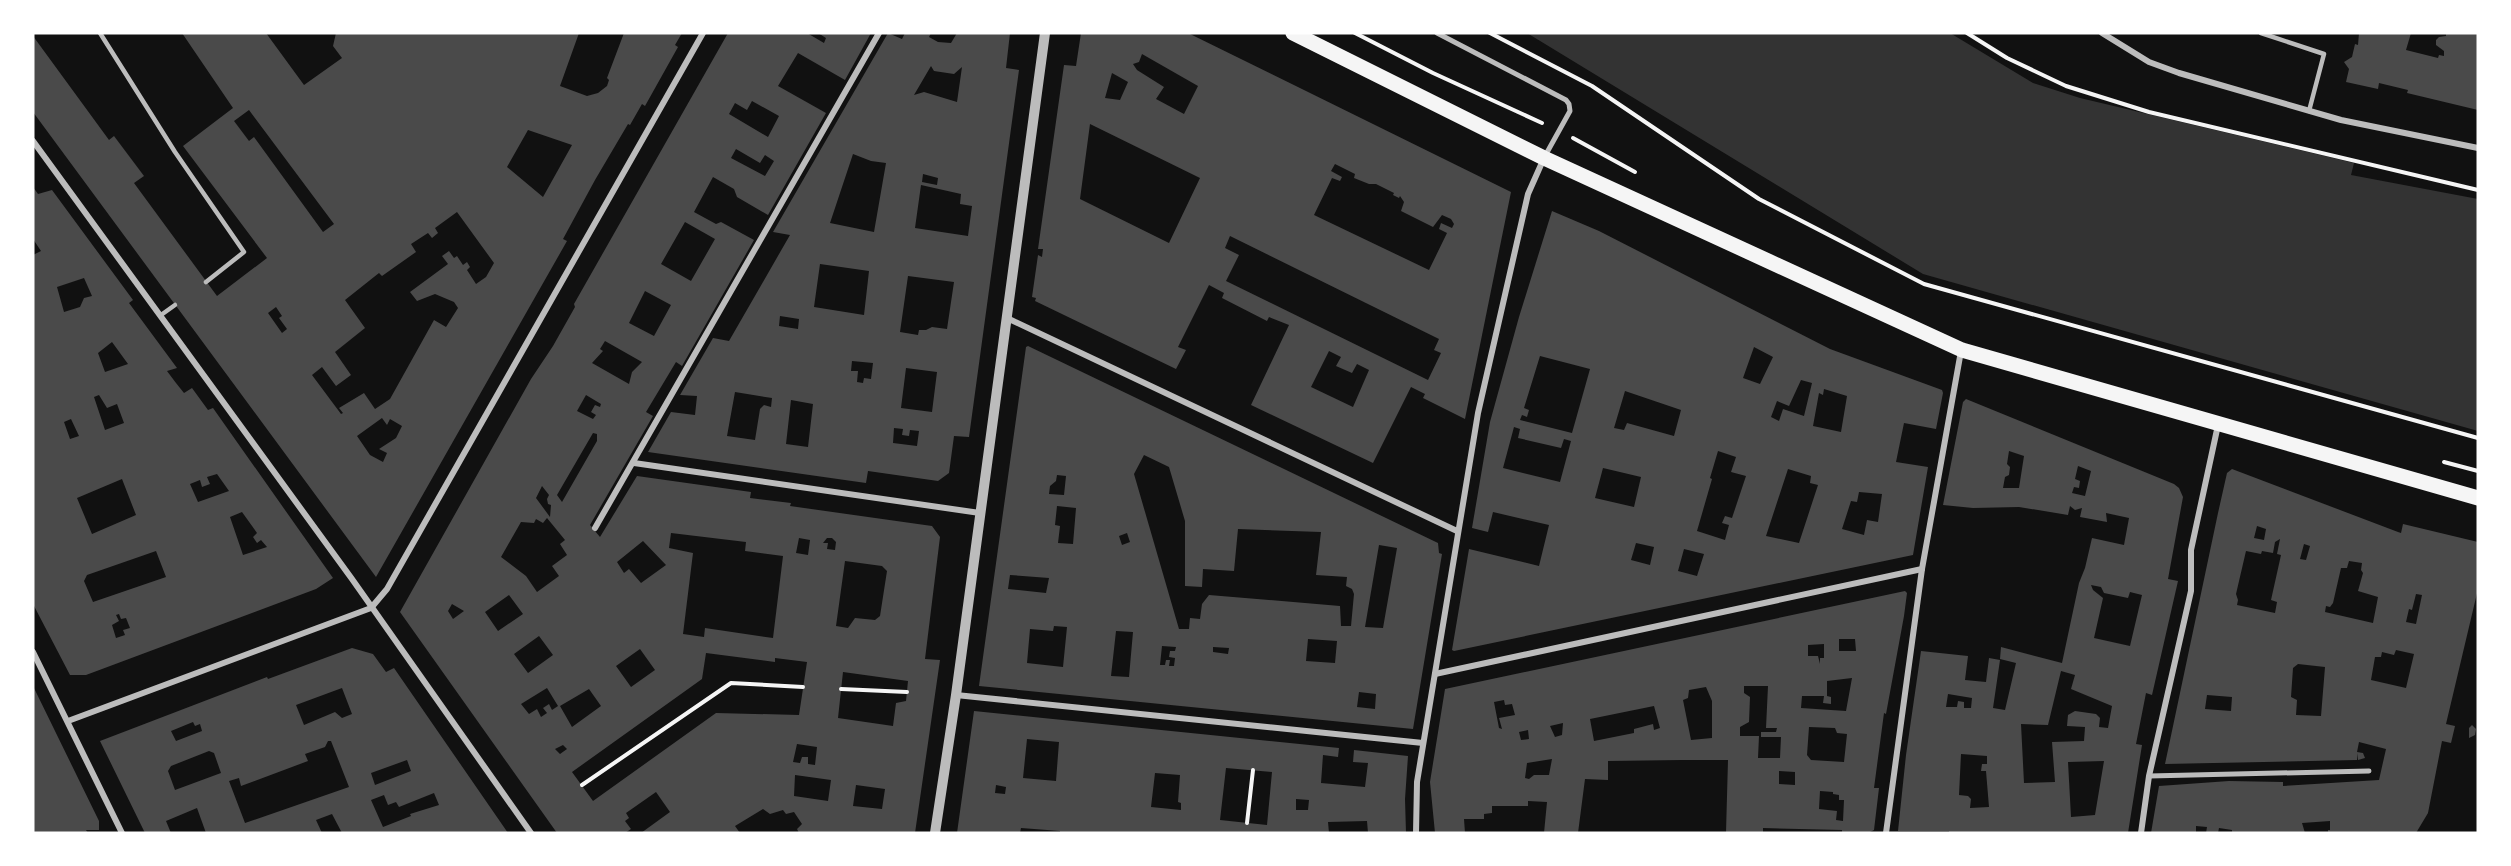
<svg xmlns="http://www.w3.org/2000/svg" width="2511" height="866" viewBox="0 0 2511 866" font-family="'Roboto Condensed',sans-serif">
<rect width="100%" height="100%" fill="#111"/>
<polygon fill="#333" points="1527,33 1950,33 2033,83 2080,98 2354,163 2351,175 2478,199 2478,431 1923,274"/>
<g fill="#4a4a4a" fill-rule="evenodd">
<path d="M182 33H266L304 85 342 58 333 46 336 33H579L560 86 587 96 598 93 607 86 609 80 607 78 624 33H682L675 45 678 47 645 106 642 104 630 125 628 124 595 180 563 239 567 241 376 577 33 112V36L109 140 114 136 144 176 134 183 217 296 267 258 183 146 233 108ZM249 110 334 224 323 232 254 137 249 141 234 121ZM528 130 572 145 543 197 507 167ZM457 212 494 263 486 277 476 284 467 270 470 267 467 262 463 265 457 256 454 258 449 251 442 256 448 264 410 292 417 301 435 294 454 302 458 308 446 327 434 320 390 399 375 409 364 393 339 408 343 413 341 414 312 375 322 367 336 386 351 375 335 352 365 328 345 300 379 273 382 276 416 252 411 244 428 233 432 238 438 233 435 228ZM276 307 282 316 279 318 287 329 282 333 268 313ZM382 418 387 425 390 419 402 426 396 438 379 449 387 453 383 462 370 455 357 436Z"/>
<path d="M728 33H807L824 43 826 38 818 33H871L845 80 798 53 778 86 826 113 768 215 737 197 734 189 713 177 694 212 716 224 721 222 754 240 682 366 676 362 646 412 653 416 590 525 600 537 637 476 751 492 750 498 791 503 790 506 932 526 940 537 925 659 940 660 915 833H799L797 829 802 824 794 812 786 814 783 810 770 814 763 809 735 826 740 833H641L670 812 656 792 626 813 629 818 625 821 631 829 625 833H557L400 612 531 379 553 346 575 307 574 304ZM752 101 779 116 768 137 729 114 735 103 747 110ZM736 149 760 163 765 155 774 161 765 176 731 158ZM685 222 715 239 691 281 661 264ZM645 291 671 305 654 336 629 323ZM605 341 642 362 632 372 629 384 592 363 603 351 600 349ZM586 395 601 404 600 407 595 405 591 412 596 415 593 419 577 411ZM593 433 597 434V441L562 502 557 495ZM542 486 549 495 547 499 548 504 551 505 550 517 536 498ZM547 518 565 540 560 544 567 555 552 566 559 576 537 592 526 576 501 557 521 522 534 523 536 519 543 523ZM671 533 746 542 745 551 783 556 773 638 705 628 704 637 683 634 693 553 669 548ZM799 538 810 540 808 555 796 553ZM827 538H832L836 542 835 550 827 549 828 543H823ZM643 541 666 565 641 583 629 569 624 573 617 562ZM845 561 882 566 887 571 880 616 875 620 855 618 848 628 836 626ZM509 595 523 614 498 631 485 612ZM452 604 464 611 453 619 448 611ZM539 636 553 655 528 673 514 654ZM640 649 655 670 631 687 616 666ZM706 653 775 662V658L807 662 799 715 716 713 593 801 572 772 702 679ZM843 672 908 681 906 701 896 703 893 726 838 718ZM547 688 558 706 552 710 549 704 543 708 547 713 541 717 537 709 529 714 521 704ZM589 689 601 706 572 727 560 706ZM797 744 817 747 815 765 808 764V757H802L800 763 793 762ZM563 745 567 749 560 754 555 749ZM795 775 831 780 828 801 794 796ZM856 785 885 789 882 809 853 806Z"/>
<path d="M888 33 902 39 905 33H931L929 37 938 42 951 43 957 33H1010L1006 68 1019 70 969 437 954 436 949 473 938 481 868 471 866 483 648 452 671 412 695 415 697 396 680 395 713 338 729 341 790 235 773 232ZM931 66 934 71 954 74 962 67 957 102 924 92 914 95ZM853 154 871 161 886 163 874 232 830 223ZM923 174 938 178 937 185 922 182ZM921 185 961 194 960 204 972 206 968 236 915 228ZM820 264 869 271 864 315 814 307ZM908 276 954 282 947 329 932 327 926 330H919L918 335 900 332ZM780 316 799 319 798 329 779 326ZM852 361 873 363 871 379 864 378 863 383 857 382 858 371H851ZM906 368 937 372 932 412 901 408ZM735 392 772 398 771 407 764 405 760 409 755 440 727 436ZM791 400 813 404 808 447 786 444ZM894 428 903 429 902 435 909 436 910 430 919 431 917 446 893 443Z"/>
<path d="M1081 33H1188L1511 192 1465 419 1423 398 1425 394 1411 387 1373 463 1251 405 1289 325 1269 317 1267 321 1222 298 1224 293 1209 285 1178 347 1186 350 1176 369 1035 301 1036 298 1032 297 1038 255 1042 257 1043 249H1038L1064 65 1076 66ZM1142 54 1198 86 1184 114 1156 99 1164 87 1137 70 1133 64 1139 62ZM1112 73 1128 82 1120 100 1105 98ZM1090 124 1200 178 1169 243 1080 199ZM1335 164 1355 174 1354 178 1369 184H1376L1394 193 1393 195 1399 198 1400 196 1404 202 1401 211 1433 227 1442 215 1451 219 1454 224 1452 228 1441 223 1439 229 1447 233 1429 270 1314 215 1332 178 1340 181 1342 177 1331 171ZM1230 236 1439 339 1434 350 1441 353 1428 380 1226 281 1239 255 1225 248ZM1329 351 1341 357 1336 366 1352 373 1357 364 1369 370 1353 407 1311 387Z"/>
<polygon points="2359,33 2411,33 2406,50 2438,58 2439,55 2444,56 2444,51 2436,45 2436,40 2439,37 2446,36 2446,33 2478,33 2478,110 2407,93 2408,90 2379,83 2378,89 2346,82 2349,69 2344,62 2352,57 2355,44 2358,45"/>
<path d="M33 187 38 194 52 190 133 300 129 303 177 368 167 371 176 383 184 393 192 388 208 410 213 408 333 578 316 589 86 675H70L33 604V255L41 251 33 239ZM84 278 92 296 84 298 80 307 64 312 57 287ZM112 342 128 364 105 372 98 353ZM99 395 107 408 117 404 124 423 105 430 94 397ZM71 419 79 436 70 439 64 422ZM217 474 229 491 198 502 190 484 200 480 202 487 210 484 207 477ZM122 479 136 515 92 534 77 498ZM242 512 257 533 253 537 257 543 261 540 267 547 243 555 230 517ZM156 551 166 577 93 602 84 581 87 575ZM119 614 121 619 126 618 130 628 123 630 125 635 116 638 112 625 119 621 116 615Z"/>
<path d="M1552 211 1599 231 1830 349 1942 390 1943 393 1936 429 1904 423 1896 462 1928 467 1913 555 1454 651 1452 650 1469 549 1539 566 1549 525 1493 512 1488 532 1472 528 1490 422 1519 317ZM1754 347 1773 357 1760 384 1743 378ZM1540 356 1590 369 1572 433 1520 420 1522 415 1527 417 1529 410 1524 408ZM1801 380 1812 383 1804 416 1783 409 1779 421 1771 417 1777 401 1789 406ZM1824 389 1847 396 1841 432 1813 426 1819 393 1823 395ZM1625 391 1681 410 1674 436 1627 423 1624 430 1614 428ZM1514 427 1520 429 1518 438 1561 448 1564 439 1571 441 1560 482 1503 468ZM1718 451 1736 457 1731 472 1746 476 1732 518 1725 516 1722 523 1729 525 1725 540 1697 531 1712 479 1710 478ZM1603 468 1641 477 1634 507 1595 498ZM1788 469 1811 476 1810 483 1818 485 1799 543 1766 536ZM1859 492 1882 494 1878 522 1867 520 1864 535 1842 529 1851 501 1857 502ZM1636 543 1654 547 1650 565 1631 560ZM1684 549 1704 554 1697 576 1678 571Z"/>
<path d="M1028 346 1438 543 1439 553 1442 554 1413 729 979 686 1026 347ZM1144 455 1169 467 1185 521V586L1202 587 1203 569 1234 571 1238 529 1321 532 1316 575 1347 577 1346 586 1352 589 1354 594 1351 626H1341L1340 606 1209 595 1202 604 1200 619 1190 618 1189 629H1179L1134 474ZM1057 475 1066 476 1064 495 1049 494 1050 486 1056 481ZM1057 506 1076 508 1073 544 1058 543 1060 526 1055 525ZM1127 533 1130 542 1122 545 1119 536ZM1379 545 1397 548 1383 628 1365 627ZM1010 575 1049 578 1046 593 1008 589ZM1054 626 1067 627 1063 667 1027 663 1030 629 1053 631ZM1116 631 1133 632 1129 677 1111 676ZM1308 639 1337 641 1335 663 1306 661ZM1162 646 1176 647 1175 651H1170L1169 657 1175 658 1174 666H1169L1170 660H1166L1165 665H1160ZM1213 647 1229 648 1228 654 1213 652ZM1359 692 1376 694 1375 709 1357 707Z"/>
<path d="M1966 399 2174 484 2179 488 2183 497 2168 579 2178 581 2152 695 2146 693 2136 744 2142 745 2128 833H1949V831H1898L1906 755 1921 651 1968 656 1965 680 1986 682 1989 658 2000 660 1993 708 2005 710 2016 663 2000 659 2001 647 2062 663 2079 583 2085 568 2092 538 2124 545 2129 518 2106 513 2107 522 2080 517 2082 508 2075 510 2070 506 2068 515 2019 507 1973 508 1943 505 1963 402ZM2009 451 2024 456 2019 488H2003L2005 477 2009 475 2010 467 2007 464ZM2078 466 2091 471 2085 496 2072 493 2074 487 2079 488 2080 481 2075 479ZM2091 585 2101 587 2104 593 2128 598 2130 592 2142 595 2130 646 2094 638 2103 598 2093 590ZM2061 671 2075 675 2071 689 2112 706 2108 728 2099 727 2100 718 2096 714 2075 711 2068 715 2067 726 2085 727 2084 741 2052 742 2055 782 2024 783 2021 724 2048 725ZM1948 694 1972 698 1971 708H1964V702L1958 701 1957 707H1946ZM1961 754 1987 756V764H1982L1981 771H1986L1989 807 1970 808 1971 799 1968 796 1959 795ZM2104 761 2095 815 2071 817 2068 762Z"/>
<path d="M2232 469 2398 532 2401 533 2403 524 2478 542V589L2446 724 2455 726 2451 743 2442 741 2428 813 2416 833H2328V830H2330V821L2302 823 2305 833H2232V830L2219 828 2218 833H2206L2207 827 2196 826V833H2151L2159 786 2229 781 2283 782V786L2379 780 2386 749 2359 742 2357 752 2363 753 2365 758 2358 760 2357 753V760L2165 764 2218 513 2227 473ZM2257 526 2266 529 2264 540 2254 538ZM2280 539 2277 554 2281 555 2271 600 2277 602 2275 613 2237 605 2238 600 2236 594 2246 551 2261 554 2262 551 2273 553 2275 542ZM2304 544 2310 546 2306 560 2300 559ZM2349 561 2362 563 2361 570 2363 573 2358 591 2378 597 2373 623 2325 612 2326 606 2330 607 2333 603 2341 568H2347ZM2416 594 2422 595 2416 624 2406 622 2409 609 2412 610ZM2396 650 2414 654 2406 688 2371 680 2375 657H2381L2382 652 2394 655ZM2298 664 2325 667 2321 716 2296 715 2297 700 2291 697 2293 668ZM2207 695 2232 697 2231 711 2205 709Z"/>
<path d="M1905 591 1907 593 1904 616 1886 714 1884 713 1874 788H1879L1874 830 1868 833H1842V830L1763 828V833H1726L1728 760H1682L1608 761V780L1585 779 1578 833H1544L1547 802 1528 801V806H1492V813L1484 814V819H1464L1465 833H1435L1430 782 1445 689ZM1839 639H1855L1856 651H1839ZM1824 644V658H1820V664L1818 656H1808V645ZM1852 678 1846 711 1801 708 1802 696H1824L1823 703 1831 704V697L1827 696V681ZM1744 686H1768L1766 728H1777L1776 732H1761V737H1781L1780 758H1758L1759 736H1740V727L1749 722 1750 697 1744 693ZM1706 687 1712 701V738L1691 740 1683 700 1688 698 1689 690ZM1504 700 1505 705 1512 704 1515 715 1499 718 1502 729 1499 728 1494 702ZM1654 706 1660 728 1654 730 1653 724 1634 729V733L1594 741 1590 719ZM1563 723 1562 735 1555 737 1550 726ZM1809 727 1835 728 1837 733 1847 734 1844 762 1811 760 1807 755ZM1528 730 1529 739 1521 740 1519 732ZM1552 759 1549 775H1534L1529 779 1525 778 1527 763ZM1779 771 1795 772V785L1779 784ZM1820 791 1833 792V794L1839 795V800H1844L1843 821 1836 820 1837 811 1819 809Z"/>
<path d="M352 648 373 654 386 672 394 668 508 833H342L332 814 316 820 322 833H206L197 808 166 821 171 833H145L100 741 267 677 268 679ZM342 688 352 714 342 718 335 712 304 725 296 705ZM193 722 195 726 200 724 202 731 176 741 171 731ZM328 741H331L349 787 245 823 229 781 239 778 241 786 308 761 305 754 325 747ZM209 751 214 753 221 773 175 790 168 771 171 766ZM407 760 411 771 375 785 371 773ZM434 793 439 805 410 814 411 816 383 827 371 800 384 795 388 805 396 802 399 807Z"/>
<polygon points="33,686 99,821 99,830 86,830 88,833 33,833"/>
<path d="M974 711 1339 748 1338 757 1323 755 1321 783 1365 787 1368 763 1353 762 1354 750 1408 756 1405 799 1406 833H1368L1367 821 1328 822 1329 833H1060V831L1021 828 1020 833H957ZM1027 739 1059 742 1056 781 1023 778ZM1226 768 1272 772 1267 825 1220 820ZM1155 773 1180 775 1178 802 1181 803V810L1151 807ZM996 785 1006 787 1005 794 995 793ZM1296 799 1309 800 1308 810H1296Z"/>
<polygon points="2472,725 2476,729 2475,735 2469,738 2469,728"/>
</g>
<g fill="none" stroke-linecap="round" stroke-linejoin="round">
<g stroke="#f5f5f5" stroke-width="4">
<polyline points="1355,33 1433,73 1542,123"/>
<polyline points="1490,33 1592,86 1759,199 1924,284 2478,438"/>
<polyline points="1967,33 2007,58 2066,86 2149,112 2478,190"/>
<polyline points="1573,138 1635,172"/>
<polyline points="2444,462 2478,471"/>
<polyline points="841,689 907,692"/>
<polyline points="582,785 731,683 803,687"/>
<polyline points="1247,823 1253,770"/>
</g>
<g stroke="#bcbcbc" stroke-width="4.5">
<polyline points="100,33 175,152 244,252 206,282"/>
<polyline points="2261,33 2324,54 2309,111"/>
<polyline points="161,315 175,305"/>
</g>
<g stroke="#bcbcbc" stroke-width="5">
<polyline points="1437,33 1566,100 1569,104 1570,111 1545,156"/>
<polyline points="2149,776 2369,771"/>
</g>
<g stroke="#bcbcbc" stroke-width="6">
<polyline points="2102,33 2149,62 2179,73 2341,120 2478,148"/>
<polyline points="33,141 352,579 531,833"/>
<polyline points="1007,318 1457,531"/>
<polyline points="634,463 980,513"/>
<polyline points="595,528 879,33"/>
<polyline points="33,652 122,833"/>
<polyline points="1435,674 1922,569"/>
<polyline points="956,695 1423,743"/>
<polyline points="68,721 371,608 387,589 703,33"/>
<polyline points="1416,833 1417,782 1478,413 1528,194 1544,158"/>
<polyline points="1886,833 1922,569 1961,351"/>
<polyline points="2141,833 2149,776 2191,591 2191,550 2218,425"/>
</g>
<polyline stroke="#bcbcbc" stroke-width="10" points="935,833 956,695 1045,33"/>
<polyline stroke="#f5f5f5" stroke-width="15" points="1293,33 1544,158 1962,350 2478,498"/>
</g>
<rect width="2511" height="866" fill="none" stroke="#ffffff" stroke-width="69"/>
</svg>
